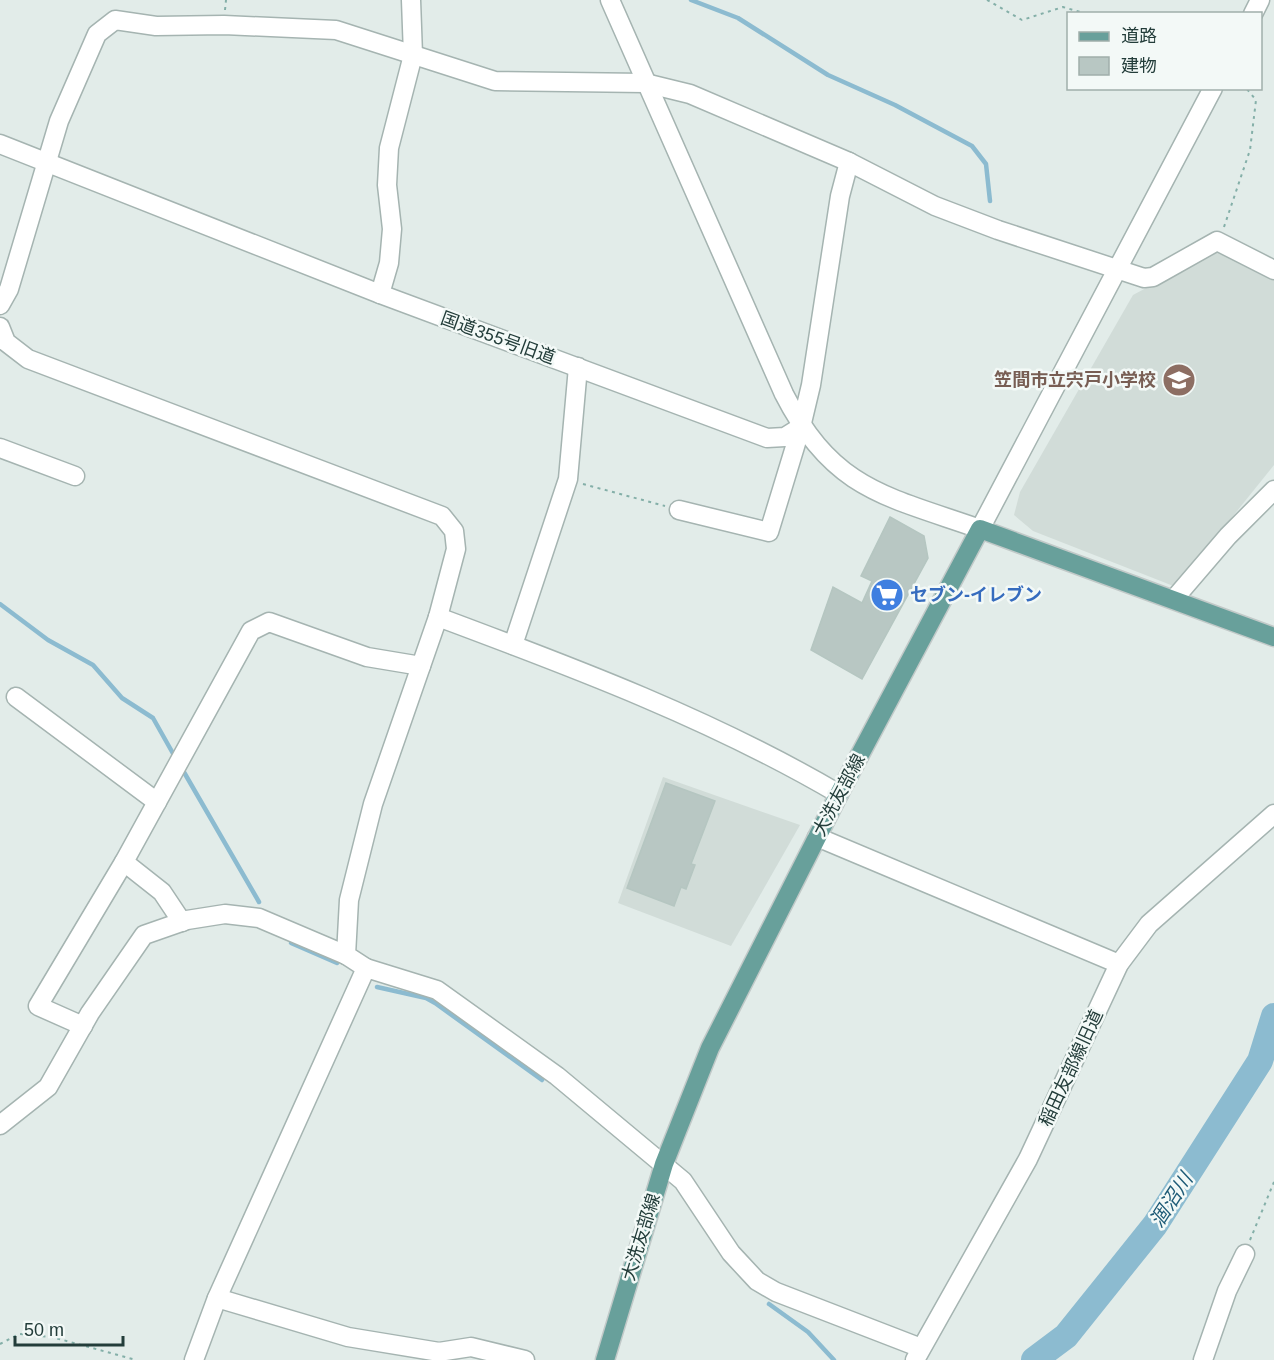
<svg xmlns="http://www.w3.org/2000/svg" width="1274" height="1360" viewBox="0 0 1274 1360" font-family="Helvetica,'Noto Sans JP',sans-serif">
<rect width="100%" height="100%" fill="#e2ece9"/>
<g fill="#d1dcd8">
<polygon points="1225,246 1274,270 1274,465 1176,587 1033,531 1014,515 1020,492 1133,295"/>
<polygon points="663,777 800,825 731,946 618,903"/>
</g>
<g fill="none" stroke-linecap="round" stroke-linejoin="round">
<g stroke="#8cbbd0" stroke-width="4.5">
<polyline points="691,0 738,18 828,75 895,105 972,146 986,164 990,201"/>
<polyline points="0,604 48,640 93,665 122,698 153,718 175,757"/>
<polyline points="181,767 259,902"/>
<polyline points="291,943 337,963"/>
<polyline points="377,987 426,998 435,1003 542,1080"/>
<polyline points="769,1304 808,1332 834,1360"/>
</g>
<polyline stroke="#8cbbd0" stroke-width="26" points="1034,1360 1066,1336 1155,1225 1260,1061 1274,1016"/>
</g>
<g fill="#b8c7c3" stroke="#b5c6c1" stroke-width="1.5">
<polygon points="890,517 924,536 928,558 862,679 811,650 833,587 862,603 872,581 861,576"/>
<polygon points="666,783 715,801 691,864 695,865 686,889 681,887 674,906 627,888"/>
</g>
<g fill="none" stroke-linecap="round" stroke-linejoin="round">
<defs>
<g id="minor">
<path d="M610 0 784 394C833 490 886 496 980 529L1213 88"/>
<polyline points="1253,14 1260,0"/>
<polyline points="0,144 380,294 767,438 785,437 801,427"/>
<polyline points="380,294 389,263 392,229 387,185 389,148 413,55 411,0"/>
<polyline points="0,305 9,289 59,121 97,34 115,20 156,26 224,25 336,30 495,81 645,83 690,94 849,162 935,206 998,230 1144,278 1153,277 1217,241 1274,270"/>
<polyline points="0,327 6,342 28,359 442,516 454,531 456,549 438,617 373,804 349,900 346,955 366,968"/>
<polyline points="0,448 75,476"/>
<polyline points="679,510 769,532 801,427 811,385 840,196 849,162"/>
<polyline points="1174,599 1228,536 1274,490"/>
<path d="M438 617C575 668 713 720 839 794"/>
<polyline points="513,645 568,479 578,367"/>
<polyline points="16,697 157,802"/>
<polyline points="817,837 1119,964"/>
<polyline points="182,922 162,892 124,862 251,631 269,622 367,657 421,666"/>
<polyline points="83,1026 38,1006 124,862"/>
<polyline points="0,1125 48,1087 90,1013 144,935 187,920 225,914 259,918 346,955"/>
<polyline points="217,1298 348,1337 439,1352 471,1347 525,1360"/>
<polyline points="194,1360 217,1298 366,968 437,990 557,1076 683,1181 731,1253 757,1281 776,1292 921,1348"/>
<polyline points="915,1360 1028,1159 1119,964 1149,924 1274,814"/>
<polyline points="1203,1360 1227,1291 1245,1254"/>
</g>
<polyline id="major" points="605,1360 664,1164 710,1048 839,794 980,529 1274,637"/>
</defs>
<use href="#minor" stroke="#a5b4b1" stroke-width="21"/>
<use href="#major" stroke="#c1c9c8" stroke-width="21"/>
<g stroke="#84afa8" stroke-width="2" stroke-dasharray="3 4.5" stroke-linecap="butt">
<polyline points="987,0 1022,20 1063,7 1087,14"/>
<polyline points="225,10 226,0"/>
<polyline points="1224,227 1250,150 1256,100 1246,88"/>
<polyline points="583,484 665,506"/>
<polyline points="1250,1240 1274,1182"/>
<polyline points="0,1344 19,1334 52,1337 136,1360"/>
</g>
<use href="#minor" stroke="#fff" stroke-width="18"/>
<use href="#major" stroke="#68a09b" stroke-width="18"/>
</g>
<defs>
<symbol id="school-disc" viewBox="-11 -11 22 22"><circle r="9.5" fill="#8d6e63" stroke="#f3f9f7"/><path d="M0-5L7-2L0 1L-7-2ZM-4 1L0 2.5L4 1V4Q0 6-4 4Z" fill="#fff"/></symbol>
<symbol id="supermarket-disc" viewBox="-11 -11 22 22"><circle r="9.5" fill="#3f7fe0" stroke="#f3f9f7"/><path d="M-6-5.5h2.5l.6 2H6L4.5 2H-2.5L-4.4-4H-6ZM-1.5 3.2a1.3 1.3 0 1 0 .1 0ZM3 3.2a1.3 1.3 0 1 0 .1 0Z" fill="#fff"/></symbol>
</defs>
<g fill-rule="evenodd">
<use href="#school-disc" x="1160" y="361" width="38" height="38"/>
<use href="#supermarket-disc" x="868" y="576" width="38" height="38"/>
</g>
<g text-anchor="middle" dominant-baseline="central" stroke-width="5" stroke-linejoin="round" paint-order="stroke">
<g font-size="18" fill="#233d3a" stroke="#f3f9f7">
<text transform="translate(498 338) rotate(20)">国道355号旧道</text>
<text transform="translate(839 795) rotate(-62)">大洗友部線</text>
<text transform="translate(1071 1068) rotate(-65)">稲田友部線旧道</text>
<text transform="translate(641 1237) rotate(-73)">大洗友部線</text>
</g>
<g font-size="18" font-weight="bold" fill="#785e54" stroke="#f3f9f7" text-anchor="end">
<text x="1156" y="380">笠間市立宍戸小学校</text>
</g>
<g font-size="18" font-weight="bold" fill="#366cbe" stroke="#f3f9f7" text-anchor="start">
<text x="910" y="595">セブン-イレブン</text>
</g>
<g font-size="20" font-style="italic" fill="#1e5b77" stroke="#f3f9f7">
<text transform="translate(1171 1200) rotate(-57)">涸沼川</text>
</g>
</g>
<rect x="1067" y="12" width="195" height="78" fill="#f3f9f7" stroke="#a0aeab" stroke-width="1.5"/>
<rect x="1079" y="32" width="30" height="9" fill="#68a09b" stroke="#a0aeab" stroke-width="1.5"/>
<text x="1121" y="42" font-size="18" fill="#233d3a">道路</text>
<rect x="1079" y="57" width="30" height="18" fill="#b8c7c3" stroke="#a0aeab" stroke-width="1.5"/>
<text x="1121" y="72" font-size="18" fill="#233d3a">建物</text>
<path d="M15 1336v9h108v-9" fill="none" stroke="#233d3a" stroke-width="3"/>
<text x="24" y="1336" font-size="18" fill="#233d3a" stroke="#f3f9f7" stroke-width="4.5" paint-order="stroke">50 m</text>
</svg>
